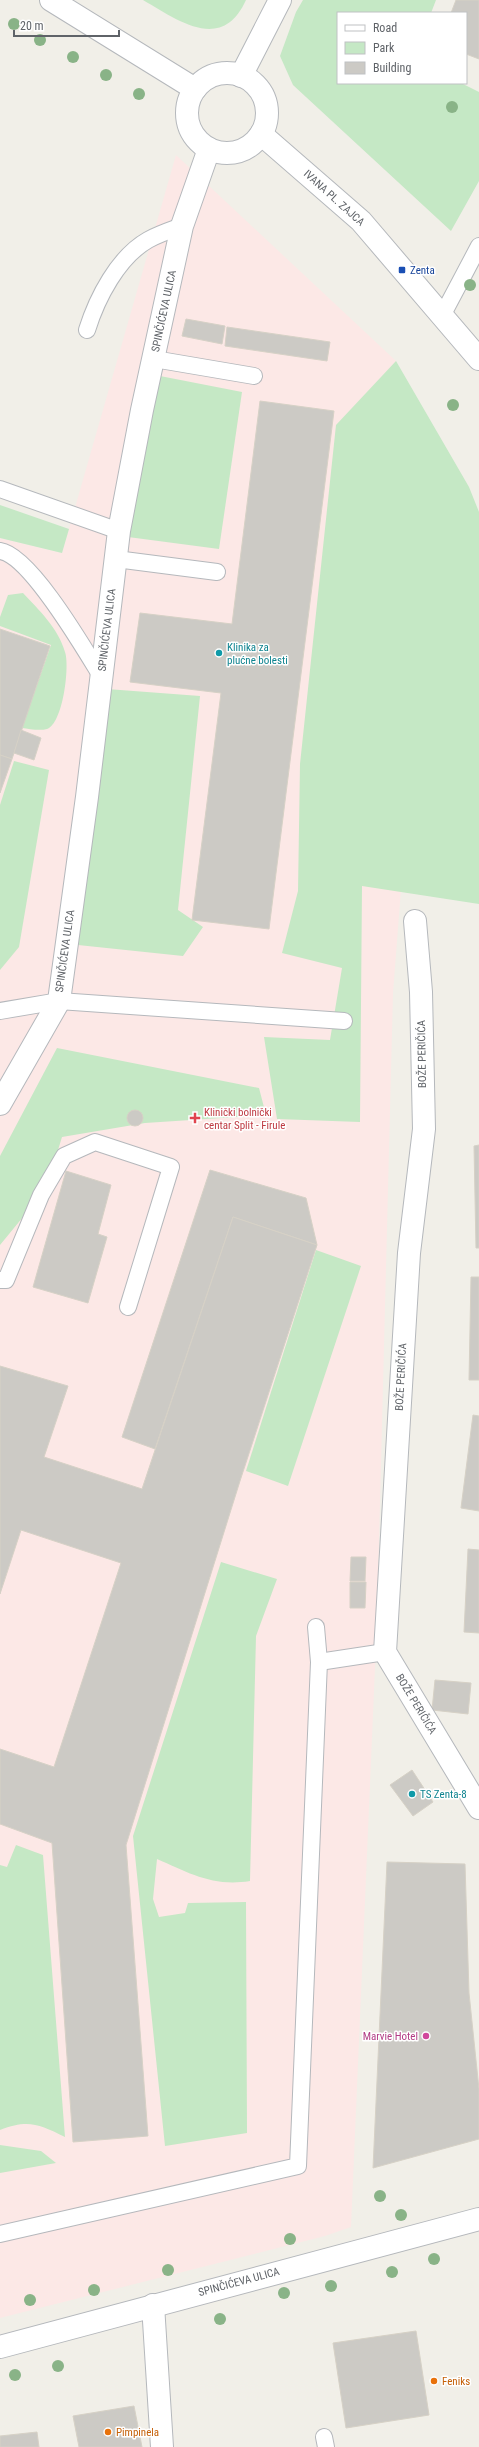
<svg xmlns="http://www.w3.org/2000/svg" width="479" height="2447" viewBox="0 0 479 2447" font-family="'Roboto Condensed',sans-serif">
<rect width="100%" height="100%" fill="#f1efe8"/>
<polygon fill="#fce8e6" points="176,155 396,361 419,656 393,993 377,1621 351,2227 325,2236 0,2318 0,538 62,553"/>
<g fill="#c5e8c5">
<path d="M143 0H246C222 53 179 21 143 0Z"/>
<polygon points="303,0 436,0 431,13 338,13 338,83 461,83 479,92 479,181 451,231 293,85 280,56 296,12"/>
<polygon points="396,361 469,487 479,512 479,904 362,886 360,1122 277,1119 264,1037 330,1040 342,968 282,953 298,891 300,764 336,425"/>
<polygon points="160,376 242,392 219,549 128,537"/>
<polygon points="0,505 69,529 62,553 0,538"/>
<path d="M23 593C39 610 58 628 65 652 70 666 63 724 47 729 40 731 29 729 22 728L51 645 0 626V617L8 595Z"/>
<polygon points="107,689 200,696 178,910 203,927 183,956 78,945"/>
<polygon points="14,761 49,770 19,947 0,970 0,805"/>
<polygon points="57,1048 259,1088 266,1115 145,1123 62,1137 46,1189 0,1245 0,1156"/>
<polygon points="316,1250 361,1266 288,1486 246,1471"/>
<path d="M221 1562 277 1579 256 1636 250 1881C213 1887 189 1873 157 1859L153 1899 159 1917 185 1913 188 1903 246 1902 247 2133 165 2146 133 1836Z"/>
<path d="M16 1845 43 1855 65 2137C39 2124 28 2119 0 2130V1865L7 1867Z"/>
<polygon points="0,2145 41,2151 56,2163 0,2173"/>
</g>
<g fill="#cccac5" stroke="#d6d1c6">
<polygon points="456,0 479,0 479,59 466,54 466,13 451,13"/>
<polygon points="186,319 225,326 222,344 182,336"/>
<polygon points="227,327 330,342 327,361 225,346"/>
<polygon points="260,401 334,411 269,929 192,920 221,693 130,682 140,613 232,624"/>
<polygon points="0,629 50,646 12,759 0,755"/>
<polygon points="21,730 41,738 34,760 14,753"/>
<polygon points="0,755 12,759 0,793"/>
<circle cx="135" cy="1118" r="8"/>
<polygon points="479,1145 479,1248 476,1248 474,1146"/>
<polygon points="210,1170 306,1198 317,1245 233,1217 155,1449 122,1437"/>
<polygon points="66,1171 111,1185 98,1234 107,1237 88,1303 33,1287"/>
<polygon points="233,1217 317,1245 240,1481 126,1845 148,2136 73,2142 52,1843 0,1824 0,1749 54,1767 121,1563 21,1530 0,1594 0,1366 68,1386 44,1457 142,1489"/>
<polygon points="471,1277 479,1277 479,1380 469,1380"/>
<polygon points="473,1415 479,1416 479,1511 461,1508"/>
<polygon points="468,1549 479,1550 479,1633 464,1632"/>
<polygon points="351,1557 366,1557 365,1581 350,1581"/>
<polygon points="350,1582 366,1582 365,1608 350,1608"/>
<polygon points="435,1680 471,1683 468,1714 432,1710"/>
<polygon points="412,1770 433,1802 413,1816 390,1785"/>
<polygon points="387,1862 465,1864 469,1993 479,2089 479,2139 373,2168"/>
<polygon points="416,2331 429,2415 346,2428 333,2343"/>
<polygon points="134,2406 142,2447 79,2447 73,2416"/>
<polygon points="37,2432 39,2447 0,2447 0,2436"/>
</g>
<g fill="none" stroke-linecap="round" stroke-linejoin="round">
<defs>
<g id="service">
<polyline points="442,316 479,246"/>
<path d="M87 330C97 298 118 257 148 240 159 234 171 230 182 226"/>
<polyline points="154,359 254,376"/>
<polyline points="0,489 119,531"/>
<path d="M0 551C30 555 85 650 101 676"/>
<polyline points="116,559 217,572"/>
<polyline points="0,1011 59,1001 344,1021"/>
<polyline points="0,1280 6,1280 41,1195 64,1156 95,1142 171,1167 128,1307"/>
<polyline points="319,1662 385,1652"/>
<polyline points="0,2234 298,2166 319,1662 316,1627"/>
<polyline points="324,2437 326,2447"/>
</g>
<g id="minor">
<polyline points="241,76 280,0"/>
<polyline points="415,921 421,992 424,1129 409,1253 385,1652 479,1808"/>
<polyline points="0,1104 59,1001 87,797 119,531 142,410 182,226 209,149"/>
<polyline points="153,2305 162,2447"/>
</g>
<g id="tertiary">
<polyline points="51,0 195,89"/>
<circle cx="227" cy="113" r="40"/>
<polyline points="261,134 361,221 479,359"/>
<polyline points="0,2347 479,2219"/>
</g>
</defs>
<use href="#service" stroke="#b5b8bc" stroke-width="18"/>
<use href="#minor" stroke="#b5b8bc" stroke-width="24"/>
<use href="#tertiary" stroke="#b5b8bc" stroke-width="24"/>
<use href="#service" stroke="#fff" stroke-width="16"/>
<use href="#minor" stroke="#fff" stroke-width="22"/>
<use href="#tertiary" stroke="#fff" stroke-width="22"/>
</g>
<g fill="#89b387">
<circle cx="14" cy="24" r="6"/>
<circle cx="40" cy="40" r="6"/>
<circle cx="73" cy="57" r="6"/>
<circle cx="106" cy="75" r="6"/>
<circle cx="139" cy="94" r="6"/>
<circle cx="452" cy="107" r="6"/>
<circle cx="470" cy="285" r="6"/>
<circle cx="453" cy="405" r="6"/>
<circle cx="380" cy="2196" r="6"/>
<circle cx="401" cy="2215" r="6"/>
<circle cx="290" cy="2239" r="6"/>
<circle cx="434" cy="2259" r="6"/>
<circle cx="168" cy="2270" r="6"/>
<circle cx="392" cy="2272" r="6"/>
<circle cx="331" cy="2286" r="6"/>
<circle cx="94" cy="2290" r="6"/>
<circle cx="284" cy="2293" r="6"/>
<circle cx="30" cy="2300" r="6"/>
<circle cx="220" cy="2319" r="6"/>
<circle cx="58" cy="2366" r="6"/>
<circle cx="15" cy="2375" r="6"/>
</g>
<rect fill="#1a4fb4" stroke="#fff" stroke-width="1.5" x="398" y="266" width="8" height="8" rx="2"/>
<g fill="#0f9aa8" stroke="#fff" stroke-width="1.5">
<circle cx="219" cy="653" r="4"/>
<circle cx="412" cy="1794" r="4"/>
</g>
<path fill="#e0444e" stroke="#fff" stroke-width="1.5" d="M193 1112h4v4h4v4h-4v4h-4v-4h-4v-4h4z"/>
<circle fill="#d1479c" stroke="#fff" stroke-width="1.5" cx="426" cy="2036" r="4"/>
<g fill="#e8710a" stroke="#fff" stroke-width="1.5">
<circle cx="434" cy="2381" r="4"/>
<circle cx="108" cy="2432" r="4"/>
</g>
<g text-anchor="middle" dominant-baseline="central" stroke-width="3" stroke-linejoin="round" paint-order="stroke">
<g font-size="11" fill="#5f6368" stroke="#fff">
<text transform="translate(334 198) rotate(42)">IVANA PL. ZAJCA</text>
<text transform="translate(164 311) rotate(-78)">SPINČIĆEVA ULICA</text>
<text transform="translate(107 630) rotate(-83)">SPINČIĆEVA ULICA</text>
<text transform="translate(65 951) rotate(-82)">SPINČIĆEVA ULICA</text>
<text transform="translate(422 1054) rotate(-91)">BOŽE PERIČIĆA</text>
<text transform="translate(401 1377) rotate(-87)">BOŽE PERIČIĆA</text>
<text transform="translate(416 1704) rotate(59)">BOŽE PERIČIĆA</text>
<text transform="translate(239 2282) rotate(-15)">SPINČIĆEVA ULICA</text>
</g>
<g font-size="11" fill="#164399" stroke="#fff" text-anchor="start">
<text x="410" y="270">Zenta</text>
</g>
<g font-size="11" fill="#0d838f" stroke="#fff" text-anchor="start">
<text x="227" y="647">Klinika za<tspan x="227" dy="13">plućne bolesti</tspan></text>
<text x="420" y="1794">TS Zenta-8</text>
</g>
<g font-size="11" fill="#be3a42" stroke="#fff" text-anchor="start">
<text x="204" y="1112">Klinički bolnički<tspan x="204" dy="13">centar Split - Firule</tspan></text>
</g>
<g font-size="11" fill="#b23c85" stroke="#fff" text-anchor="end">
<text x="418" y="2036">Marvie Hotel</text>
</g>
<g font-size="11" fill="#c56008" stroke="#fff" text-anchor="start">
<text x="442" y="2381">Feniks</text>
<text x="116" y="2432">Pimpinela</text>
</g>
</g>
<rect x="337" y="12" width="130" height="72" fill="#ffffff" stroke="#bfc1c3"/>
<rect x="345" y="25" width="20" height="6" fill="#ffffff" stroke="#bfc1c3"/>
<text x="373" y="32" font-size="12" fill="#5f6368">Road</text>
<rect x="345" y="42" width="20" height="12" fill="#c5e8c5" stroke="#bfc1c3"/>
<text x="373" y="52" font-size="12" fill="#5f6368">Park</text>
<rect x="345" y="62" width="20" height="12" fill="#cccac5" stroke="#bfc1c3"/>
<text x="373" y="72" font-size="12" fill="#5f6368">Building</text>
<path d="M14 30v6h105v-6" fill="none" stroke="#5f6368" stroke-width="2"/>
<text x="20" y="30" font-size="12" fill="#5f6368" stroke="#ffffff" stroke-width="3" paint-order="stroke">20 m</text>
</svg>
